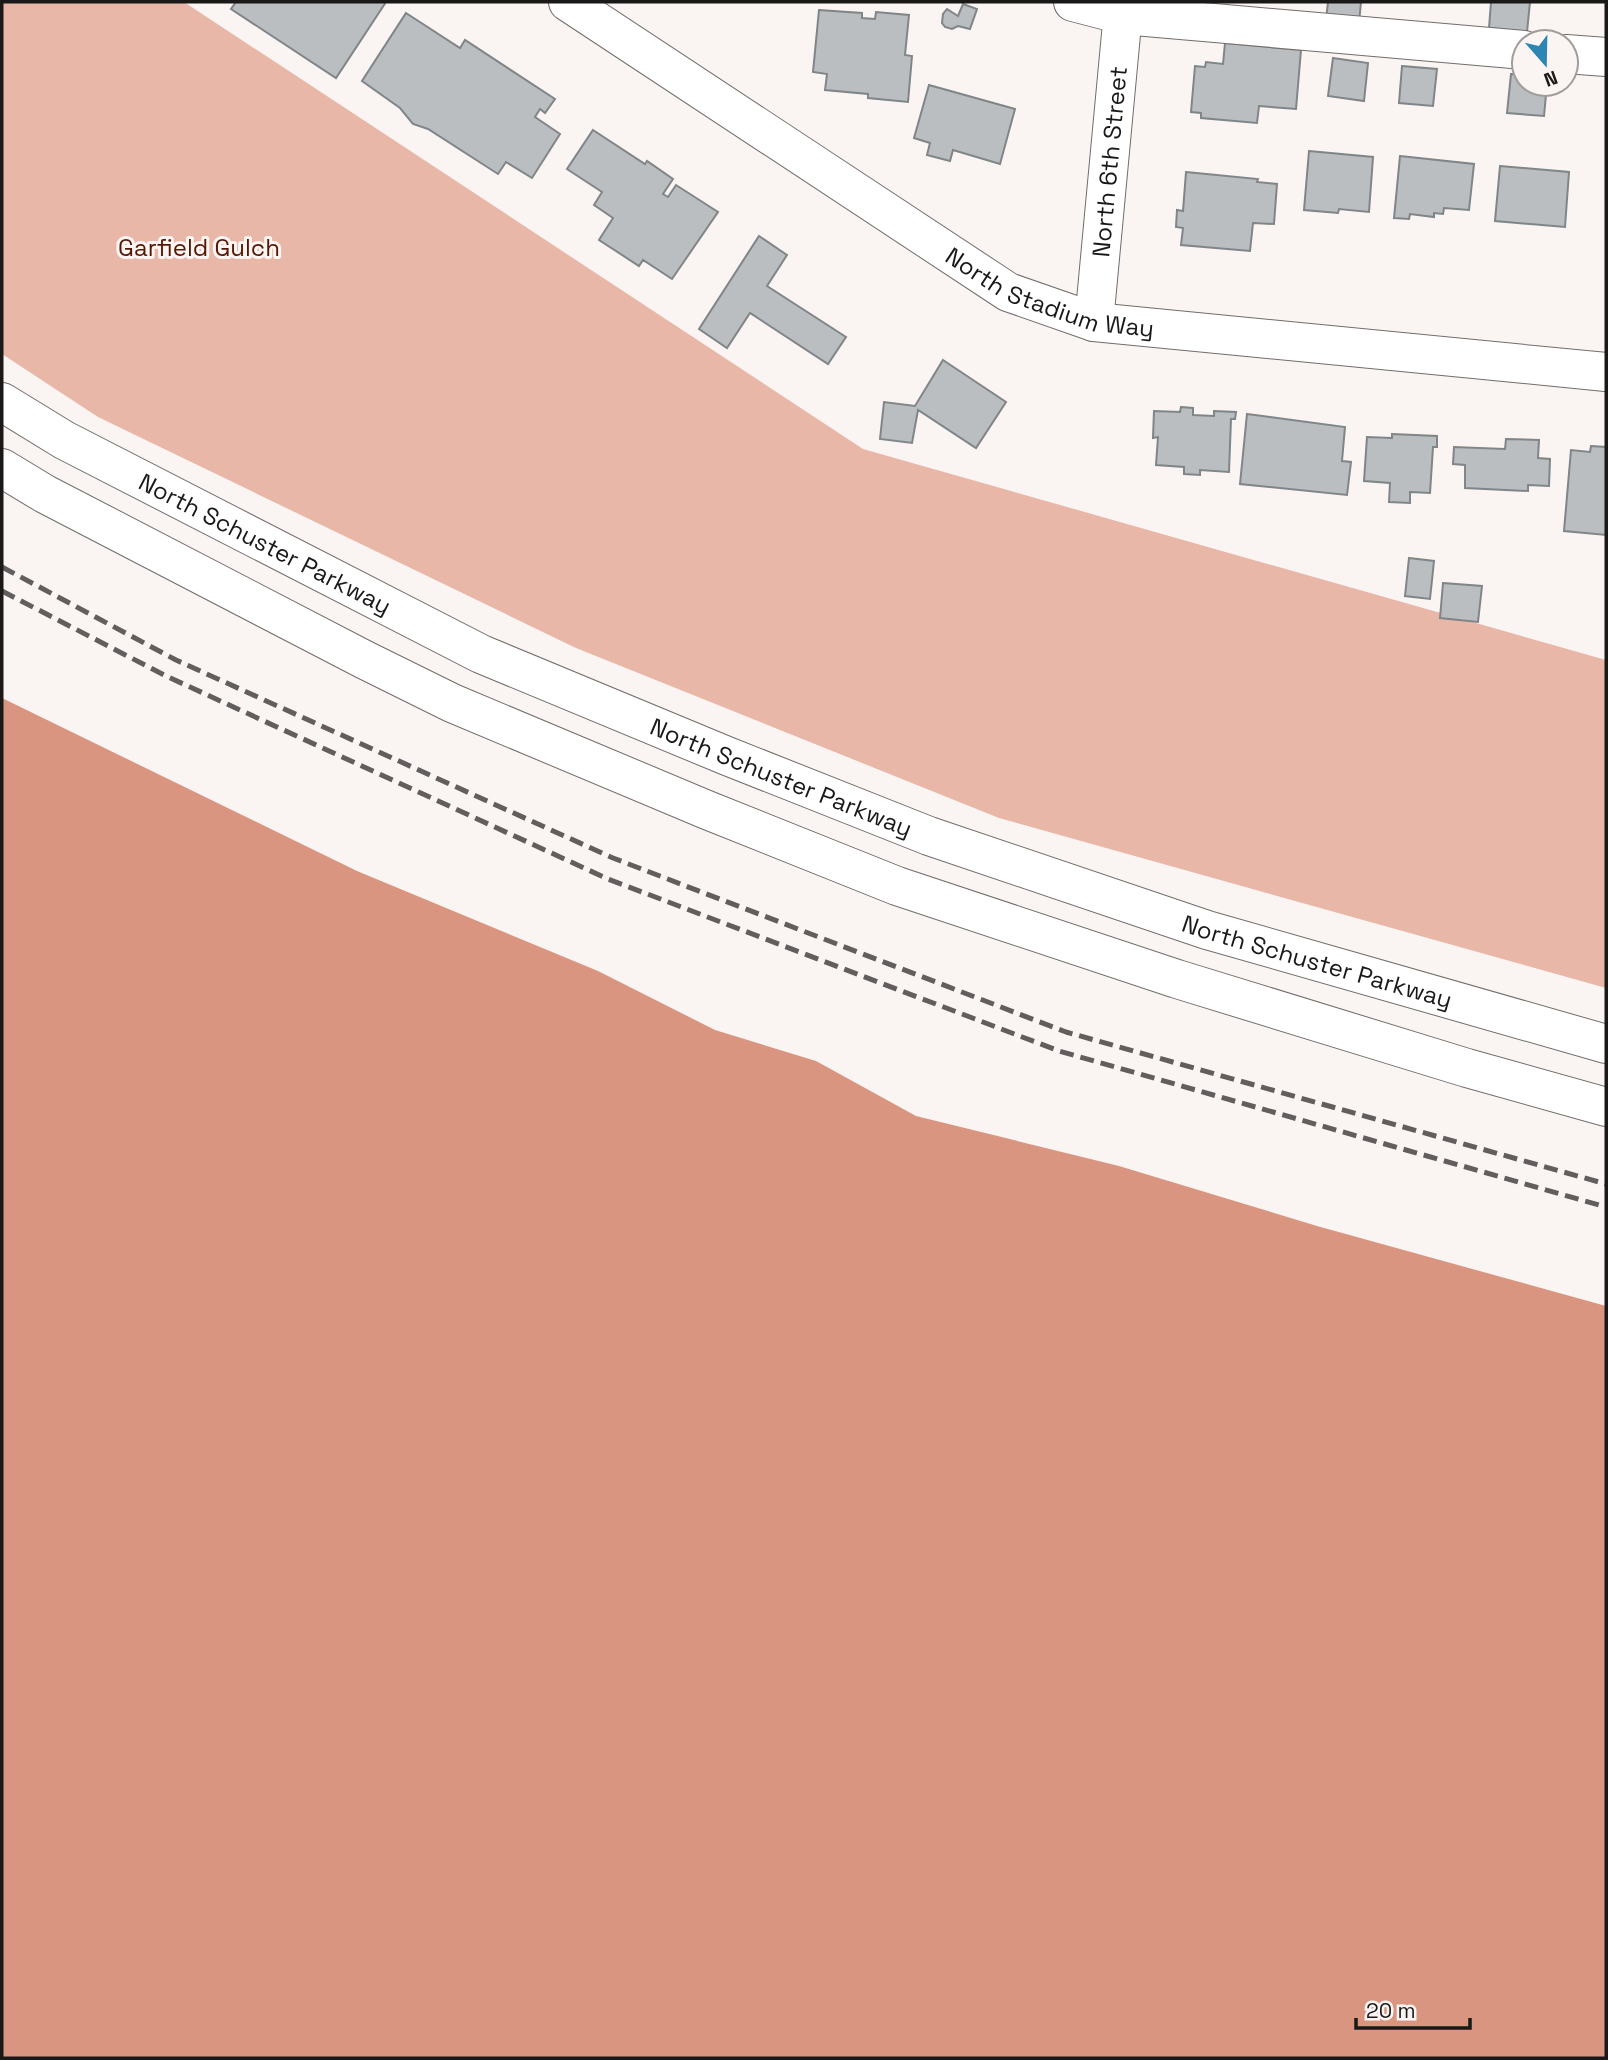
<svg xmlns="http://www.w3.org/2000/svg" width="1608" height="2060" viewBox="0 0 1608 2060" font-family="'Space Grotesk',sans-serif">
<rect width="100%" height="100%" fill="#faf4f3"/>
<polygon fill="#e9b7a8" points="2,2 184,2 863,449 1606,660 1606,988 999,818 576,648 98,417 2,354"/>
<polygon fill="#d99580" points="2,698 357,871 598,971 715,1030 816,1061 916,1116 1119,1166 1317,1226 1606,1306 1606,2058 2,2058"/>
<g fill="#babec1" stroke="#808588" stroke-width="2">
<polygon points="236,2 386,2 336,78 231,9"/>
<polygon points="1328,2 1361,2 1359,23 1326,20"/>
<polygon points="1491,2 1530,2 1527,32 1489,28"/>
<polygon points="963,4 977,9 970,29 958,26 952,29 945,27 942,23 943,14 947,9 958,16"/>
<polygon points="819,10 862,13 862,18 875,19 876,12 909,15 905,55 912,56 908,102 868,98 868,94 825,90 827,74 813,72"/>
<polygon points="406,13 460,48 465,40 555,99 545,113 540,109 535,117 560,134 532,178 506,162 498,174 428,129 413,124 400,108 362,81"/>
<polygon points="1225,43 1301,50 1296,109 1259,106 1257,123 1201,118 1201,113 1191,112 1195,66 1205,67 1206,62 1223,64"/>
<polygon points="1333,58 1368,63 1364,101 1328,96"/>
<polygon points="1402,66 1437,69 1433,106 1399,103"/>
<polygon points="1511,74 1524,75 1524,84 1547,84 1544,116 1507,113"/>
<polygon points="929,85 1015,109 1000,164 953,150 950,161 927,155 930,143 914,138"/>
<polygon points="593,130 645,164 647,161 673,179 663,194 668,197 676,185 718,212 672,279 643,260 639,266 599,240 613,218 594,205 602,192 567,169"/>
<polygon points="1309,151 1373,157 1369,212 1339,209 1338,213 1304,210"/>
<polygon points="1400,156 1474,164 1469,210 1444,208 1443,214 1434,213 1434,217 1410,214 1409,219 1394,218"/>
<polygon points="1500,166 1569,172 1565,227 1495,221"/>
<polygon points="1186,172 1258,179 1257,182 1277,184 1274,224 1253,223 1250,251 1181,245 1183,228 1176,227 1177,210 1183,211"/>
<polygon points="759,236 787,255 767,286 846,337 828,364 750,313 727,348 699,329"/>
<polygon points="943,360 1006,402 976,448 918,410 912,443 880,439 884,402 915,406"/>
<polygon points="1181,407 1193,408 1193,415 1214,416 1214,411 1236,412 1235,419 1231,419 1229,472 1200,470 1200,475 1184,474 1184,467 1156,465 1158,437 1153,438 1154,411 1180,412"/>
<polygon points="1247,414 1345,427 1342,461 1351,462 1347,495 1240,484"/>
<polygon points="1392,434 1437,436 1437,447 1433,447 1430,493 1410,492 1410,503 1389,502 1390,483 1364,481 1367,437 1392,438"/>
<polygon points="1506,439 1539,440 1538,458 1550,459 1549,486 1528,485 1528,491 1465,488 1465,465 1453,464 1454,447 1505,449"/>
<polygon points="1591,446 1606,447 1606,535 1564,531 1571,450 1590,452"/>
<polygon points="1409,558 1434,561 1430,599 1405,596"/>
<polygon points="1443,583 1482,586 1478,622 1440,618"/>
</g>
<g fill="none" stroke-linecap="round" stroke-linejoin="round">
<defs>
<g id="minor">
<path id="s1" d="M568 2 1008 292 1094 322 1606 372"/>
<polyline points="1073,2 1123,15 1524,50"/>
<polyline points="1566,54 1606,57"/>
<path id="s2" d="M1094 322 1124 2"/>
</g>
<g id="highway">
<path id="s3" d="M2 402 64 440 481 654 727 756 929 836 1207 930 1606 1044"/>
<polyline points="2,468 45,494 365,660 452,703 707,810 897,886 1177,979 1467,1068 1606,1107"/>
</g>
</defs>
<use href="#minor" stroke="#726d6b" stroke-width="40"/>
<use href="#highway" stroke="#726d6b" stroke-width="40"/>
<use href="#minor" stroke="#fff" stroke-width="38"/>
<use href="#highway" stroke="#fff" stroke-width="38"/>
<g stroke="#615e5d" stroke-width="5" stroke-dasharray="14 7" stroke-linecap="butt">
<polyline points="2,567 176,660 613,858 1066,1032 1606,1184"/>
<polyline points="2,591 166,676 608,879 1059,1051 1606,1207"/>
</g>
</g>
<g text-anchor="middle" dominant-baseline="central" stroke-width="6" stroke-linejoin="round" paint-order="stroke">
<g font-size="24" fill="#1b1918" stroke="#faf4f3">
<text stroke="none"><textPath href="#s2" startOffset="161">North 6th Street</textPath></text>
<text stroke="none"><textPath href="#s1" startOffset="567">North Stadium Way</textPath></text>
<text stroke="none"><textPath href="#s3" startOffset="299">North Schuster Parkway</textPath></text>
<text stroke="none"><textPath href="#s3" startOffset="866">North Schuster Parkway</textPath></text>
<text stroke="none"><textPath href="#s3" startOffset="1433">North Schuster Parkway</textPath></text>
</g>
<g font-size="24" fill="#551804" stroke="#faf4f3">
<text x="199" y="247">Garfield Gulch</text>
</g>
</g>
<rect width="1608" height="2060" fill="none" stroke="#1b1918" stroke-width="7"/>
<g transform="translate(1545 63) rotate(160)"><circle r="33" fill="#faf4f3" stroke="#a19c9b" stroke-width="2"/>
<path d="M0-5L12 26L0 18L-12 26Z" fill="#2d85b3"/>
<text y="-10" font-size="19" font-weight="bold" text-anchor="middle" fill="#1b1918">N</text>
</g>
<path d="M1356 2018v10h114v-10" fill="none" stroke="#1b1918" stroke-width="3.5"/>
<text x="1366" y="2018" font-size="21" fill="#1b1918" stroke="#faf4f3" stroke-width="5" paint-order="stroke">20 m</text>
</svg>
